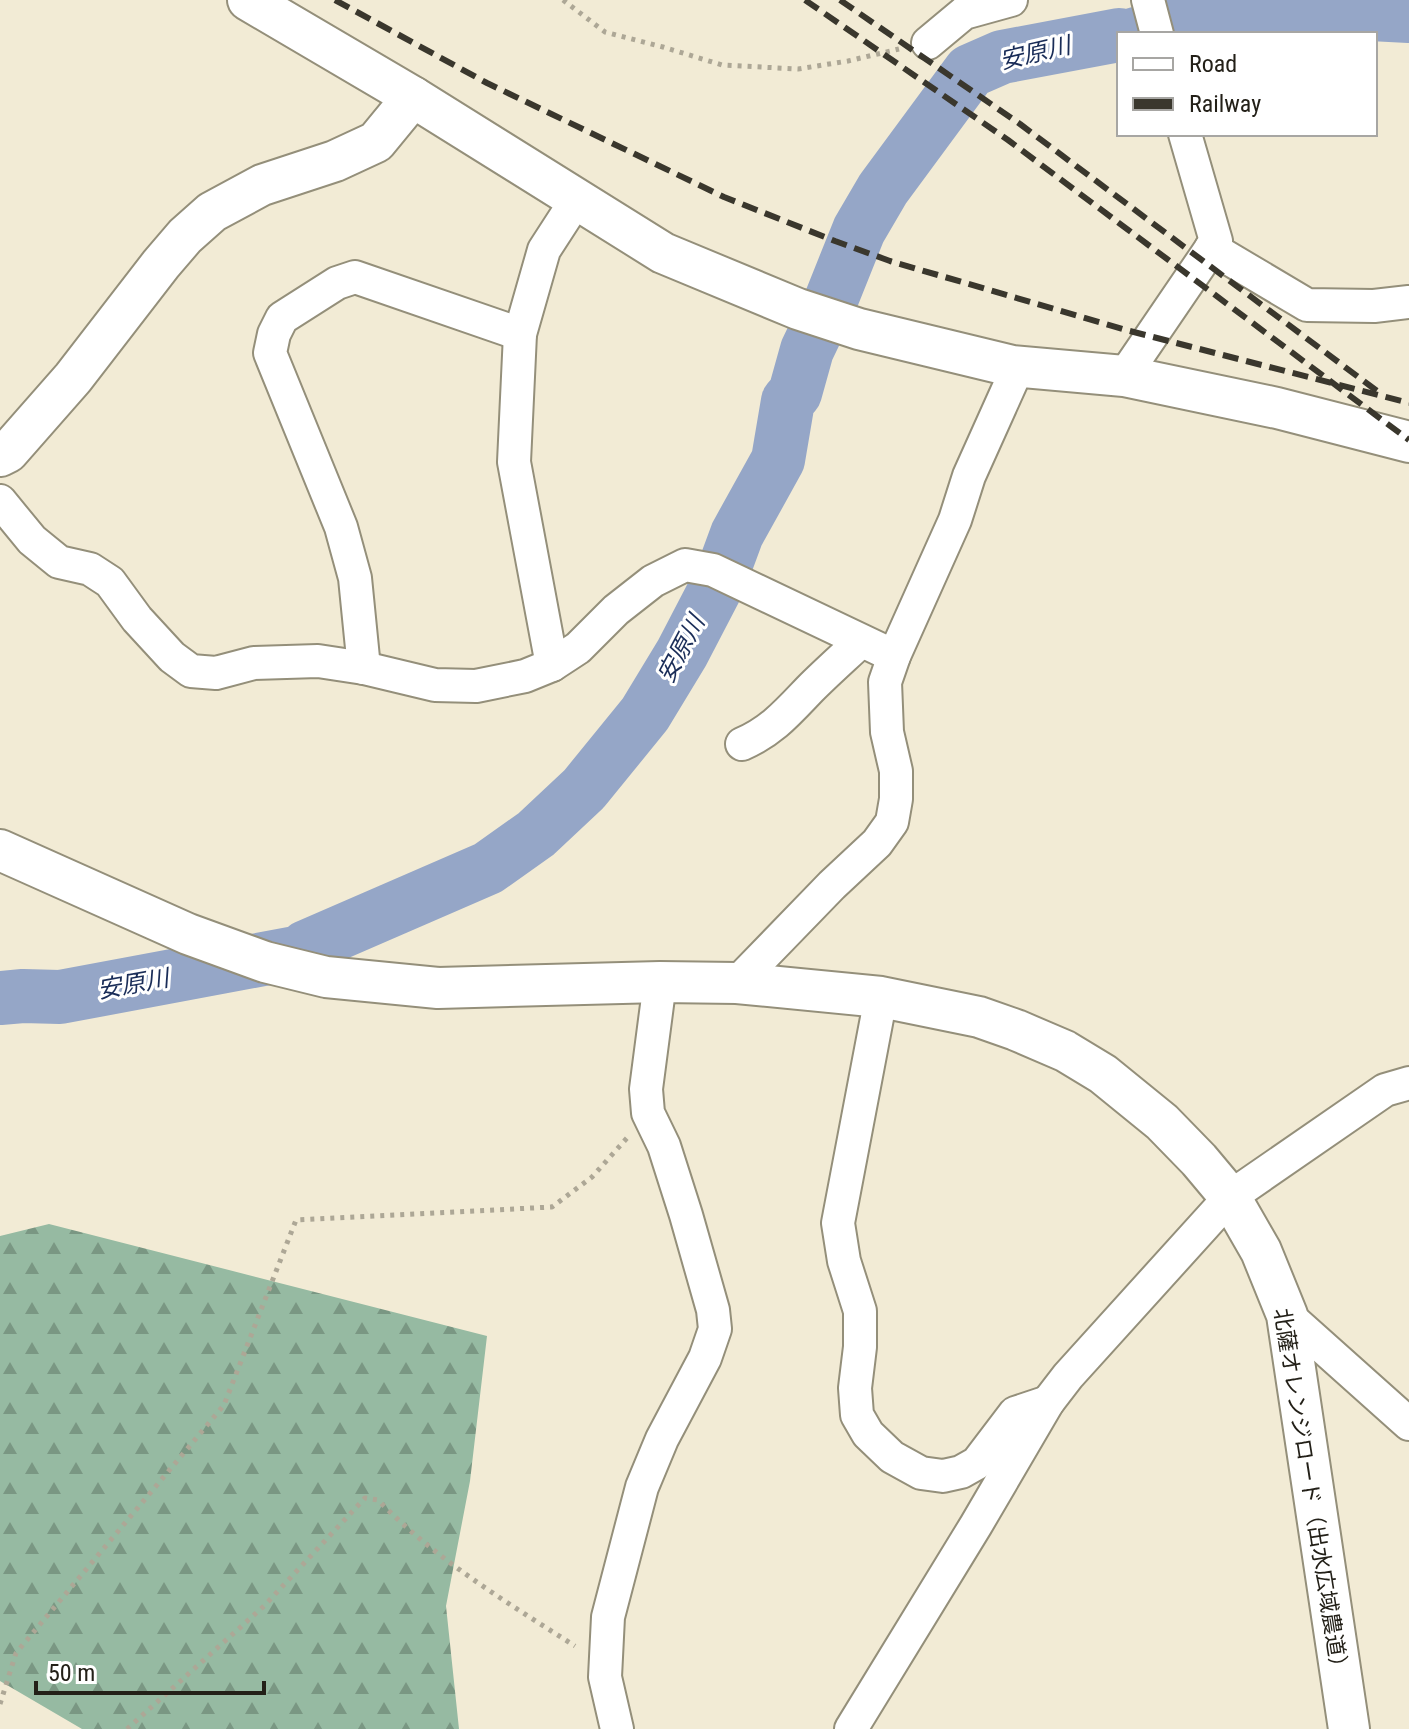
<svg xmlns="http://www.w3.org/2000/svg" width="1409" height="1729" viewBox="0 0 1409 1729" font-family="'Roboto Condensed','Noto Sans JP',sans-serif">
<defs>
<pattern id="forest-firs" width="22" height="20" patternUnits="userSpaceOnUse" patternTransform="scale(2)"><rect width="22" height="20" fill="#96baa2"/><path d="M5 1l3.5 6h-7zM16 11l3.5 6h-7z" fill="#7a9783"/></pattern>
</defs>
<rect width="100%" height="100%" fill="#f2ebd5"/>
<polygon fill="url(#forest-firs)" points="49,1224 487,1336 470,1481 446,1606 459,1729 82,1729 0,1681 0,1236"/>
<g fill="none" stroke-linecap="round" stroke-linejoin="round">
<g stroke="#95a6c7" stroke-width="54">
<polyline points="1136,34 1259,8 1409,16"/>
<polyline points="0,998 23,996 60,997 306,951 306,947 488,868 536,834 584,789 645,714 682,653 720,580 737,534 778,460 788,401 795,393 807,350 831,300 859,230 883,189 970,71 1002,57 1119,35"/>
</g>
<defs>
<g id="minor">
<polyline points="1148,0 1157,34"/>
<polyline points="928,43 964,13 1011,0"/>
<polyline points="1211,248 1307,305 1374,306 1409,302"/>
<polyline points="1124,376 1216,241 1185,134"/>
<polyline points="0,501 32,540 59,562 90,569 110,582 137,619 172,657 191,671 216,673 254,663 318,661 364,668 435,685 476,686 525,676 552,665 578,648 616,610 653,581 685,565 713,570 894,656"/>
<polyline points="552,665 514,462 520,334 544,250 577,199"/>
<polyline points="364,668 355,578 341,527 270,353 274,334 282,318 337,283 355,277 520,334"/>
<path d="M742 744C772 731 788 712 810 689 827 672 844 657 861 641"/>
<polyline points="737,983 832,885 877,843 892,822 896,799 896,771 887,732 885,682 894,656 955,520 969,476 1018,367"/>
<polyline points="881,997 838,1223 844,1261 860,1311 860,1347 855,1388 857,1415 868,1434 892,1457 921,1473 943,1476 961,1472 977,1463 1015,1413 1048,1402"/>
<polyline points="1287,1315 1409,1424"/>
<polyline points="617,1729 605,1677 608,1617 642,1487 662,1439 705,1358 715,1329 713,1310 686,1215 664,1146 648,1113 646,1089 660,982"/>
<polyline points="851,1729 976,1525 1048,1402 1068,1376 1230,1197 1385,1090 1409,1083"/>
</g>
<g id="tertiary">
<polyline points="248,0 413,97 663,253 798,309 859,329 1012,366 1124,376 1277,408 1409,442"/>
<polyline points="0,456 8,452 73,378 161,264 185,236 212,212 262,185 335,161 376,142 413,97"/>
<polyline points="0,850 188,934 265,962 326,977 438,988 660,982 737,983 881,997 979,1017 1016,1030 1065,1051 1103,1074 1162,1122 1199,1160 1230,1197 1261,1251 1287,1315 1349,1729"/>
</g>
</defs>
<use href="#minor" stroke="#948f7a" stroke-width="36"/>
<use href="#tertiary" stroke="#948f7a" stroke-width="44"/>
<g stroke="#ada796" stroke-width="5" stroke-dasharray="4 6" stroke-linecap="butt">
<polyline points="563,0 605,32 663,47 722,65 798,69 848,61 899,49"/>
<polyline points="0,1704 16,1653 224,1405 296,1220 552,1207 592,1177 627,1138"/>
<path d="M127 1729 264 1606 365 1498 378 1500C435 1559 506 1602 575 1646"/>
</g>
<use href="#minor" stroke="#fff" stroke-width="32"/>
<use href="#tertiary" stroke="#fff" stroke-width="40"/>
<g stroke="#3a372d" stroke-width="6" stroke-dasharray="16 8" stroke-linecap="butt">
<polyline points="335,0 487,83 724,197 835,241 890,261 1126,330 1409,403"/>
<polyline points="805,0 1008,140 1409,440"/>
<polyline points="840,0 1020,124 1377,391"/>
</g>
</g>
<g text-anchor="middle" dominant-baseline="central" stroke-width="6" stroke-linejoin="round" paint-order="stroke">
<g font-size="22" fill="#232018" stroke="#fff">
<text transform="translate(1311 1493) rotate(81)">北薩オレンジロード（出水広域農道）</text>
</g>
<g font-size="24" font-style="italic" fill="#1a2d58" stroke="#fff">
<text transform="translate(1035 53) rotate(-13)">安原川</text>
<text transform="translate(681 649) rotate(-62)">安原川</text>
<text transform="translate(133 984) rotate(-10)">安原川</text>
</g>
</g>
<rect x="1117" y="32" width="260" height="104" fill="#ffffff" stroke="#a7a6a3" stroke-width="2"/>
<rect x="1133" y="58" width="40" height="12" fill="#ffffff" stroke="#a7a6a3" stroke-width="2"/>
<text x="1189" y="72" font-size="24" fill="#232018">Road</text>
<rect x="1133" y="98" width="40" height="12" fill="#3a372d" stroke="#a7a6a3" stroke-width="2"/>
<text x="1189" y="112" font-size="24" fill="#232018">Railway</text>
<path d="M36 1681v12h228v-12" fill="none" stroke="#232018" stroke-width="4"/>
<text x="48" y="1681" font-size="24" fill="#232018" stroke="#ffffff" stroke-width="6" paint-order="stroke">50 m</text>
</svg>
